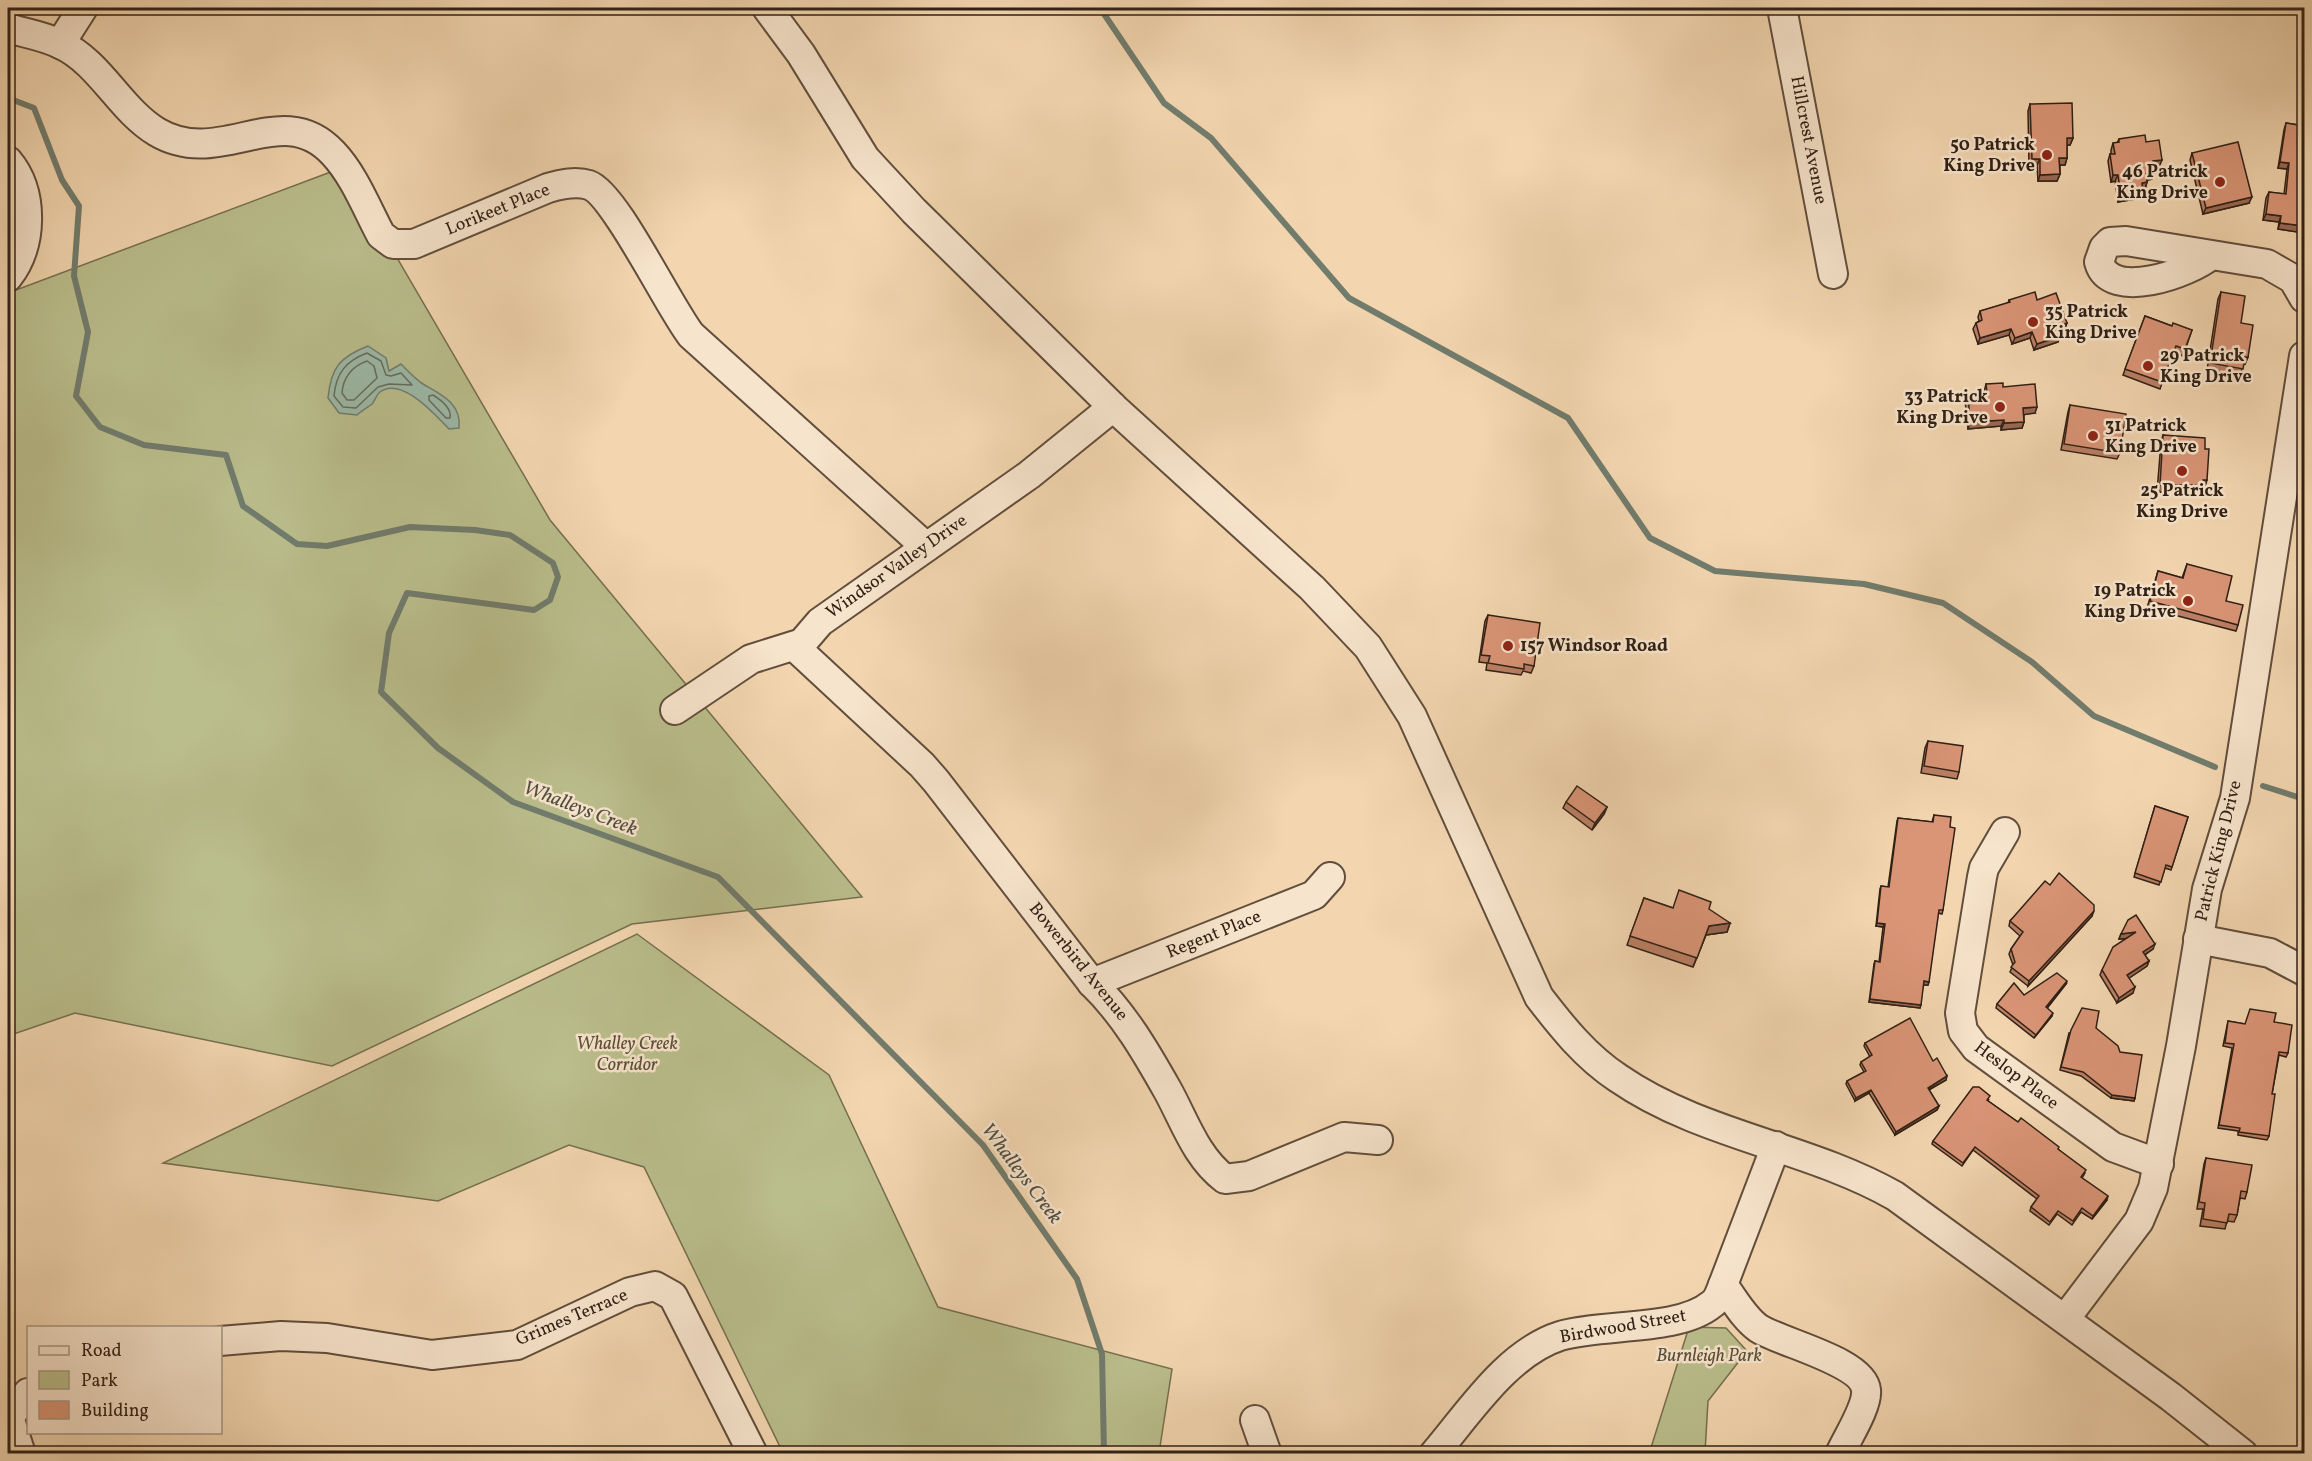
<svg xmlns="http://www.w3.org/2000/svg" width="2312" height="1461" viewBox="0 0 2312 1461" font-family="Vollkorn,serif">
<rect width="100%" height="100%" fill="#f3d6b0"/>
<filter id="stains"><feTurbulence type="fractalNoise" baseFrequency=".00333" numOctaves="4"/><feColorMatrix values="0 0 0 0 .2 0 0 0 0 .09 0 0 0 0 .02 0 0 0 .5 -.17"/></filter>
<radialGradient id="worn" r=".72"><stop offset=".6" stop-color="#630" stop-opacity="0"/><stop offset="1" stop-color="#630" stop-opacity=".3"/></radialGradient>
<g fill="#babe8c" stroke="#756f50" stroke-width="1.5">
<polygon points="344,167 550,520 862,897 632,924 332,1066 75,1013 8,1036 8,293"/>
<polygon points="637,934 829,1075 938,1307 1172,1369 1159,1453 783,1453 644,1167 569,1145 438,1201 163,1163"/>
<polygon points="1689,1327 1726,1328 1747,1351 1708,1401 1705,1453 1649,1454"/>
</g>
<path fill="#9cb9a8" stroke="#717c6d" stroke-width="1.5" d="M368 346 386 358 389 371 401 364C408 371 415 379 423 384 440 394 462 403 459 428L449 429C436 416 402 376 380 392 376 395 375 401 372 404 367 408 361 411 357 415L339 413 328 398C331 367 340 357 368 346Z"/>
<g fill="none" stroke-linecap="round" stroke-linejoin="round">
<g stroke="#666c5e" stroke-width="1.5">
<path d="M367 353 381 361 386 375 391 376 401 373 412 385 389 384 378 387 356 408 343 407 334 396C336 373 346 361 367 353Z"/>
<path d="M367 361 374 366 377 378 354 400H347L342 393C343 378 352 366 367 361Z"/>
<path d="M433 395C441 400 452 409 450 418H446L429 400V396Z"/>
</g>
<g stroke="#717c6d" stroke-width="6">
<polyline points="1100,8 1164,103 1211,138 1349,298 1568,418 1650,538 1715,571 1864,584 1943,603 2032,662 2094,716 2215,767"/>
<polyline points="8,98 34,108 62,180 79,206 74,276 88,332 76,396 100,427 144,445 226,455 243,506 297,544 327,546 410,527 475,530 510,535 553,563 558,577 550,600 534,610 407,593 389,633 381,692 438,748 513,802 718,877 983,1145 1077,1279 1102,1354 1104,1454"/>
<polyline points="2263,786 2304,799"/>
</g>
<defs>
<g id="minor">
<path d="M767 8 801 54 865 158 914 211 1113 407 1312 588 1368 647 1412 716 1539 997C1562 1027 1586 1057 1618 1078 1702 1136 1807 1146 1895 1196L2171 1397 2243 1454"/>
<polyline points="1782,8 1833,274"/>
<path d="M8 28C24 33 44 36 60 44 100 62 120 110 157 132 221 170 281 97 333 153 354 175 367 209 381 235L393 244H414L548 188C562 184 576 181 589 185 615 194 669 307 691 335L926 547"/>
<polyline points="60,44 83,8"/>
<path d="M8 161C34 192 33 245 8 277"/>
<path d="M2211 255C2190 273 2110 302 2099 262L2104 248 2110 242 2126 241 2267 264 2293 279 2304 298"/>
<path d="M795 647 922 765 936 781 1092 983C1124 1014 1146 1052 1168 1091 1185 1122 1196 1157 1225 1179L1249 1176 1344 1137 1378 1140"/>
<polyline points="675,710 751,659 802,643 820,622 1029,475 1113,407"/>
<polyline points="2005,832 1984,868 1982,877 1960,1013 1963,1031 1976,1048 2113,1147 2159,1164"/>
<polyline points="2198,939 2270,953 2304,971"/>
<polyline points="1092,983 1314,895 1330,877"/>
<path d="M1723 1285C1734 1299 1743 1317 1758 1328 1781 1343 1863 1361 1866 1390 1868 1406 1847 1438 1840 1454"/>
<polyline points="2065,1319 2139,1221 2153,1188 2181,1046 2207,889 2235,798 2304,356"/>
<polyline points="220,1341 281,1336 327,1338 432,1355 517,1345 630,1292 655,1286 673,1296 753,1454"/>
<polyline points="9,1417 21,1454"/>
<polyline points="9,1417 28,1393"/>
<polyline points="1255,1420 1267,1454"/>
<path d="M1434 1454C1469 1413 1507 1353 1560 1336 1603 1323 1678 1332 1712 1304 1718 1300 1720 1292 1723 1285L1776 1146"/>
</g>
</defs>
<use href="#minor" stroke="#614e3c" stroke-width="32"/>
<use href="#minor" stroke="#f7e4cc" stroke-width="28"/>
</g>
<g fill="#bb8066" stroke="#302015" stroke-width="1.5">
<polygon points="2030,104 2073,138 2070,145 2067,145 2067,158 2065,165 2060,165 2060,174 2057,181 2038,181 2037,165 2029,166 2028,111"/>
<polygon points="2286,123 2304,126 2304,233 2278,229 2279,222 2263,220 2266,198 2269,192 2284,194 2287,169 2278,168 2284,130"/>
<polygon points="2119,139 2146,142 2159,167 2154,168 2152,179 2147,180 2147,182 2145,189 2143,189 2143,191 2141,198 2118,202 2115,181 2111,182 2108,161 2110,154 2111,154 2111,150 2113,143 2117,143"/>
<polygon points="2192,153 2249,203 2203,214 2190,160"/>
<polygon points="2221,292 2241,323 2248,357 2245,364 2244,363 2240,375 2207,370 2218,299"/>
<polygon points="2009,300 2037,300 2065,329 2058,331 2058,342 2034,350 2030,338 2012,344 2009,335 1978,344 1973,329 1976,323 1979,321 1978,317 1980,311 2008,303"/>
<polygon points="2145,316 2172,326 2192,330 2183,356 2173,352 2160,389 2123,375"/>
<polygon points="1986,384 2003,387 2035,413 2024,414 2024,422 2022,428 2001,430 2001,426 1968,429 1965,400 1968,394 1984,392"/>
<polygon points="2070,405 2120,453 2117,459 2061,450 2068,412"/>
<polygon points="2163,435 2205,449 2205,487 2202,487 2200,492 2157,492 2161,442"/>
<polygon points="2187,564 2226,601 2238,625 2236,631 2147,608 2158,571 2182,578"/>
<polygon points="1488,615 1534,666 1531,673 1523,671 1521,675 1486,670 1487,663 1479,662 1485,621"/>
<polygon points="1928,741 1959,772 1957,779 1921,773 1925,748"/>
<polygon points="1566,802 1607,807 1604,814 1592,830 1563,808"/>
<polygon points="2155,806 2188,817 2171,870 2165,868 2159,885 2134,877"/>
<polygon points="1934,815 1950,827 1943,910 1942,914 1938,913 1928,985 1923,985 1920,1008 1869,1002 1874,964 1875,961 1879,962 1883,927 1876,926 1880,889 1881,886 1888,887 1897,821 1898,818 1932,822"/>
<polygon points="2050,885 2092,916 2028,986 2010,972 2013,965 2009,954 2011,949 2020,936 2009,926 2010,921"/>
<polygon points="1644,898 1673,908 1730,923 1727,932 1706,935 1693,967 1627,945"/>
<polygon points="2121,934 2153,949 2145,955 2149,961 2147,966 2129,978 2133,993 2117,1003 2100,975 2102,970 2126,939 2119,939"/>
<polygon points="2066,984 2047,1008 2052,1016 2034,1038 1996,1008 1997,1004 2024,995"/>
<polygon points="2228,1021 2245,1024 2274,1022 2288,1053 2286,1057 2279,1055 2272,1094 2269,1136 2267,1140 2238,1135 2238,1131 2218,1128 2232,1048 2223,1046"/>
<polygon points="2096,1028 2135,1098 2134,1101 2111,1098 2081,1076 2060,1070 2069,1033"/>
<polygon points="1865,1043 1933,1061 1946,1080 1929,1090 1939,1106 1937,1110 1895,1135 1869,1093 1855,1101 1846,1084 1847,1081 1864,1072 1860,1065 1861,1062 1870,1057 1864,1046"/>
<polygon points="1989,1099 1988,1101 2018,1122 2058,1149 2085,1173 2082,1178 2107,1200 2092,1219 2081,1212 2072,1225 2057,1214 2049,1225 2030,1211 2031,1207 2037,1199 1973,1150 1962,1166 1932,1144 1933,1141"/>
<polygon points="2206,1158 2247,1192 2245,1199 2240,1198 2237,1215 2234,1222 2227,1221 2225,1229 2200,1226 2203,1209 2197,1209 2204,1164"/>
</g>
<g fill="#996853" stroke="#302015" stroke-width="1.5">
<polygon points="2067,138 2073,138 2070,145 2065,145"/>
<polygon points="2059,158 2067,158 2065,165 2057,165"/>
<polygon points="2032,159 2040,159 2037,165 2029,166"/>
<polygon points="2162,160 2159,167 2151,168 2153,161"/>
<polygon points="2280,162 2289,163 2287,169 2278,168"/>
<polygon points="2155,173 2152,179 2144,181 2146,174"/>
<polygon points="2060,174 2057,181 2038,181 2040,175"/>
<polygon points="2113,175 2118,175 2115,181 2111,182"/>
<polygon points="2147,182 2145,189 2140,190 2142,183"/>
<polygon points="2143,191 2141,198 2118,202 2121,195"/>
<polygon points="2252,197 2249,203 2203,214 2206,208"/>
<polygon points="2266,214 2281,216 2279,222 2263,220"/>
<polygon points="2280,223 2304,226 2304,233 2278,229"/>
<polygon points="2067,323 2065,329 2054,333 2057,327"/>
<polygon points="2011,329 2009,335 1978,344 1980,338"/>
<polygon points="2032,332 2030,338 2012,344 2015,338"/>
<polygon points="2060,336 2058,342 2034,350 2037,344"/>
<polygon points="2245,357 2248,357 2245,364 2242,363"/>
<polygon points="2037,407 2035,413 2021,415 2023,408"/>
<polygon points="2004,420 2001,426 1968,429 1970,422"/>
<polygon points="2024,422 2022,428 2001,430 2004,423"/>
<polygon points="2203,480 2207,480 2205,487 2202,487 2200,492 2157,492 2160,485"/>
<polygon points="1607,807 1604,814 1592,830 1595,823"/>
<polygon points="2094,911 2092,916 2028,986 2029,981"/>
<polygon points="1730,923 1727,932 1706,935 1693,967 1709,926"/>
<polygon points="1877,923 1885,924 1883,927 1876,926"/>
<polygon points="2136,932 2134,938 2119,939 2121,934"/>
<polygon points="2155,944 2153,949 2141,957 2143,952"/>
<polygon points="2149,961 2147,966 2125,981 2127,975"/>
<polygon points="1924,981 1929,982 1928,985 1923,985"/>
<polygon points="2067,981 2066,984 2045,1011 2046,1007"/>
<polygon points="2135,987 2133,993 2117,1003 2119,998"/>
<polygon points="1870,999 1921,1005 1920,1008 1869,1002"/>
<polygon points="2053,1013 2052,1016 2034,1038 2036,1035"/>
<polygon points="1947,1076 1946,1080 1926,1091 1928,1088"/>
<polygon points="1871,1090 1869,1093 1855,1101 1856,1098"/>
<polygon points="2112,1095 2135,1098 2134,1101 2111,1098"/>
<polygon points="1939,1106 1937,1110 1895,1135 1896,1132"/>
<polygon points="2108,1196 2107,1200 2092,1219 2093,1216"/>
</g>
<g fill="#da9577" stroke="#302015" stroke-width="1.5">
<polygon points="2072,103 2073,138 2067,138 2067,158 2059,158 2060,174 2040,175 2040,159 2032,159 2030,104"/>
<polygon points="2286,123 2304,126 2304,226 2280,223 2281,216 2266,214 2269,192 2286,194 2289,163 2280,162"/>
<polygon points="2145,135 2146,142 2159,140 2162,160 2153,161 2155,173 2146,174 2147,182 2142,183 2143,191 2121,195 2118,175 2113,175 2110,154 2115,154 2113,143 2119,142 2119,139"/>
<polygon points="2238,142 2252,197 2206,208 2192,153"/>
<polygon points="2035,292 2037,300 2056,293 2067,323 2057,327 2060,336 2037,344 2032,332 2015,338 2011,329 1980,338 1976,323 1982,320 1980,311 2010,302 2009,300"/>
<polygon points="2221,292 2245,296 2241,323 2253,325 2248,357 2245,357 2243,369 2210,363"/>
<polygon points="2145,316 2172,326 2173,323 2192,330 2185,349 2176,346 2162,382 2125,369"/>
<polygon points="2003,383 2003,387 2035,384 2037,407 2023,408 2024,422 2004,423 2004,420 1970,422 1968,394 1987,392 1986,384"/>
<polygon points="2070,405 2126,414 2120,453 2064,444"/>
<polygon points="2163,435 2205,438 2205,449 2209,449 2207,480 2203,480 2202,485 2160,485"/>
<polygon points="2187,564 2232,576 2226,601 2243,605 2238,625 2150,601 2158,571 2183,578"/>
<polygon points="1488,615 1540,623 1534,666 1524,664 1524,669 1488,663 1490,656 1481,655"/>
<polygon points="1928,741 1963,746 1959,772 1924,766"/>
<polygon points="1577,786 1607,807 1595,823 1566,802"/>
<polygon points="2155,806 2188,817 2172,867 2166,865 2161,882 2135,873"/>
<polygon points="1934,815 1951,817 1950,827 1955,828 1943,910 1939,910 1929,982 1924,981 1921,1005 1870,999 1875,961 1880,962 1885,924 1877,923 1881,886 1889,887 1898,818 1933,822"/>
<polygon points="2059,873 2094,905 2094,911 2029,981 2011,967 2015,962 2011,949 2023,932 2010,921 2045,881 2050,885"/>
<polygon points="1679,890 1711,902 1709,909 1730,923 1709,926 1697,958 1630,936 1644,898 1673,908"/>
<polygon points="2136,915 2155,944 2143,952 2149,961 2127,975 2135,987 2119,998 2102,970 2113,947 2136,932 2121,934 2128,920"/>
<polygon points="2057,973 2067,981 2046,1007 2053,1013 2036,1035 1997,1004 2014,983 2024,995"/>
<polygon points="2082,1008 2099,1011 2096,1028 2118,1046 2120,1052 2142,1055 2135,1098 2112,1095 2083,1072 2061,1067 2071,1030"/>
<polygon points="2250,1009 2276,1013 2274,1022 2292,1025 2288,1053 2279,1052 2272,1094 2275,1094 2269,1136 2239,1132 2240,1128 2219,1125 2234,1044 2225,1043 2228,1021 2245,1024"/>
<polygon points="1910,1018 1933,1061 1937,1058 1947,1076 1928,1088 1939,1106 1896,1132 1871,1090 1856,1098 1847,1081 1866,1071 1861,1062 1872,1055 1865,1043"/>
<polygon points="1973,1087 1979,1087 1990,1096 1987,1100 2018,1122 2021,1118 2059,1147 2058,1149 2086,1170 2081,1177 2108,1196 2093,1216 2082,1208 2073,1221 2058,1211 2050,1222 2031,1207 2039,1196 1975,1147 1963,1163 1933,1141"/>
<polygon points="2206,1158 2252,1165 2247,1192 2241,1191 2237,1215 2229,1214 2227,1223 2203,1219 2205,1203 2199,1202"/>
</g>
<g fill="#8f2418" stroke="#f7e4cc" stroke-width="2">
<circle cx="2047" cy="155" r="6"/>
<circle cx="2220" cy="182" r="6"/>
<circle cx="2033" cy="322" r="6"/>
<circle cx="2148" cy="366" r="6"/>
<circle cx="2000" cy="407" r="6"/>
<circle cx="2093" cy="436" r="6"/>
<circle cx="2182" cy="471" r="6"/>
<circle cx="2188" cy="601" r="6"/>
<circle cx="1508" cy="646" r="6"/>
</g>
<g text-anchor="middle" dominant-baseline="central" stroke-width="5" stroke-linejoin="round" paint-order="stroke">
<g font-size="18" fill="#302015" stroke="#f7e4cc">
<text transform="translate(1808 140) rotate(79)">Hillcrest Avenue</text>
<text transform="translate(498 210) rotate(-22)">Lorikeet Place</text>
<text transform="translate(897 567) rotate(-35)">Windsor Valley Drive</text>
<text transform="translate(2219 851) rotate(-76)">Patrick King Drive</text>
<text transform="translate(1214 935) rotate(-22)">Regent Place</text>
<text transform="translate(1078 962) rotate(51)">Bowerbird Avenue</text>
<text transform="translate(2016 1076) rotate(37)">Heslop Place</text>
<text transform="translate(572 1318) rotate(-23)">Grimes Terrace</text>
<text transform="translate(1623 1327) rotate(-10)">Birdwood Street</text>
</g>
<g font-size="18" font-weight="bold" fill="#302015" stroke="#f7e4cc" text-anchor="end">
<text x="2035" y="145">50 Patrick<tspan x="2035" dy="21">King Drive</tspan></text>
<text x="2208" y="172">46 Patrick<tspan x="2208" dy="21">King Drive</tspan></text>
<text x="2045" y="312" text-anchor="start">35 Patrick<tspan x="2045" dy="21">King Drive</tspan></text>
<text x="2160" y="356" text-anchor="start">29 Patrick<tspan x="2160" dy="21">King Drive</tspan></text>
<text x="1988" y="397">33 Patrick<tspan x="1988" dy="21">King Drive</tspan></text>
<text x="2105" y="426" text-anchor="start">31 Patrick<tspan x="2105" dy="21">King Drive</tspan></text>
<text x="2182" y="491" text-anchor="middle">25 Patrick<tspan x="2182" dy="21">King Drive</tspan></text>
<text x="2176" y="591">19 Patrick<tspan x="2176" dy="21">King Drive</tspan></text>
<text x="1520" y="646" text-anchor="start">157 Windsor Road</text>
</g>
<g font-size="18" font-style="italic" fill="#594f39" stroke="#f7e4cc">
<text x="627" y="1044">Whalley Creek<tspan x="627" dy="21">Corridor</tspan></text>
<text x="1709" y="1356">Burnleigh Park</text>
</g>
<g font-size="20" font-style="italic" fill="#504e41" stroke="#f7e4cc">
<text transform="translate(580 809) rotate(21)">Whalleys Creek</text>
<text transform="translate(1021 1174) rotate(53)">Whalleys Creek</text>
</g>
</g>
<rect width="2312" height="1461" fill="none" stroke="#f3d6b0" stroke-width="30"/>
<rect x="9" y="9" width="2294" height="1443" fill="none" stroke="#302015" stroke-width="3"/>
<rect x="15" y="15" width="2282" height="1431" fill="none" stroke="#302015" stroke-width="1.5"/>
<rect x="27" y="1326" width="195" height="108" fill="#f7e4cc" stroke="#a79683" stroke-width="1.5"/>
<rect x="39" y="1346" width="30" height="9" fill="#f7e4cc" stroke="#a79683" stroke-width="1.5"/>
<text x="81" y="1356" font-size="18" fill="#302015">Road</text>
<rect x="39" y="1371" width="30" height="18" fill="#babe8c" stroke="#a79683" stroke-width="1.5"/>
<text x="81" y="1386" font-size="18" fill="#302015">Park</text>
<rect x="39" y="1401" width="30" height="18" fill="#da9577" stroke="#a79683" stroke-width="1.5"/>
<text x="81" y="1416" font-size="18" fill="#302015">Building</text>
<rect width="100%" height="100%" filter="url(#stains)"/>
<rect width="100%" height="100%" fill="url(#worn)"/>
</svg>
